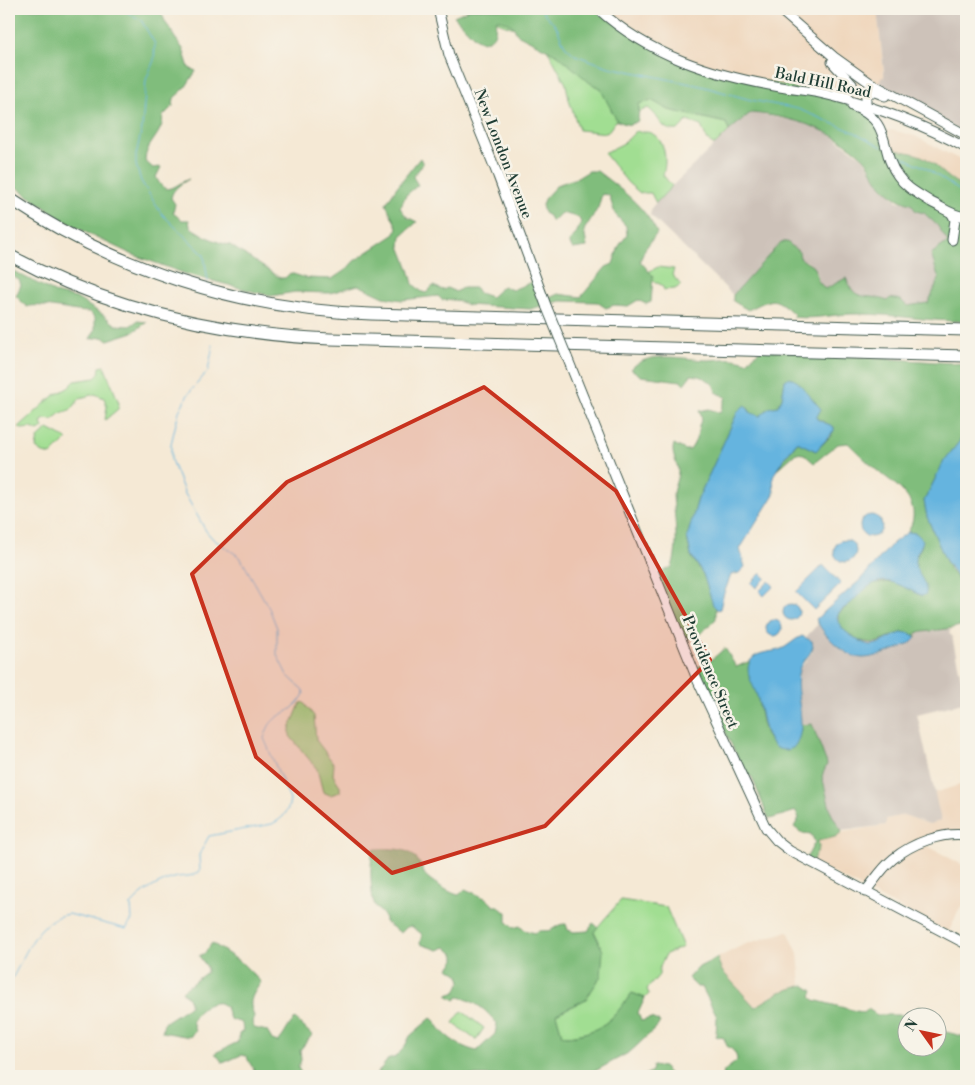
<svg xmlns="http://www.w3.org/2000/svg" width="975" height="1085" viewBox="0 0 975 1085" font-family="'Libre Bodoni',serif">
<rect width="100%" height="100%" fill="#f7f3e8"/>
<filter id="ink" filterUnits="userSpaceOnUse"><feTurbulence type="fractalNoise" baseFrequency=".02" numOctaves="2"/><feDisplacementMap in="SourceGraphic" scale="10" xChannelSelector="R" yChannelSelector="G"/><feConvolveMatrix kernelMatrix="1 2 1 2 8 2 1 2 1" color-interpolation-filters="sRGB"/></filter>
<filter id="wash" filterUnits="userSpaceOnUse"><feTurbulence type="fractalNoise" baseFrequency=".0096" numOctaves="4" result="noise"/><feDisplacementMap in="SourceGraphic" scale="20" xChannelSelector="R" yChannelSelector="G"/><feGaussianBlur stdDeviation="1.12" result="paint"/><feColorMatrix in="noise" values="0 0 0 0 0 0 0 0 0 0 0 0 0 0 0 0 0 1.4 0 .05"/><feComposite in="paint" operator="in"/></filter>
<g filter="url(#wash)">
<rect width="100%" height="100%" fill="#f5e9d5"/>
<g fill="#efd6bb">
<polygon points="599,9 877,9 884,78 912,109 880,93 870,92 868,105 779,87 671,57"/>
<polygon points="891,130 915,136 966,163 966,187 948,178 928,160 889,148 885,131"/>
<polygon points="966,783 966,834 924,844 966,867 966,903 959,910 948,933 812,862 819,848 818,841 835,837 839,833 886,825 886,819 904,815 928,824 940,821 934,793"/>
<polygon points="788,931 798,953 801,985 770,997 761,1005 752,1005 722,971 717,958 743,945"/>
</g>
<g fill="#cdc2b9">
<polygon points="877,9 962,9 966,14 966,135 878,85 881,78 884,77 884,72"/>
<polygon points="752,113 797,121 825,131 863,158 878,181 897,201 911,204 916,211 924,213 937,225 948,242 932,257 939,279 927,304 907,306 901,300 891,298 888,301 879,298 857,296 851,292 846,279 825,289 818,281 817,272 807,261 772,251 733,295 650,215 652,207 672,186 729,131 749,114"/>
<polygon points="818,624 824,633 915,639 916,633 943,628 951,630 949,633 952,636 966,702 917,714 941,821 929,824 904,815 886,819 886,825 841,831 831,813 822,776 827,764 803,725 801,725 797,699 799,670 812,652 812,641 806,637"/>
</g>
<g fill="#a1de92" stroke="#608e63">
<polygon points="468,9 554,9 794,115 641,86 607,133 579,130 569,100 566,84 538,32 511,27 466,10"/>
<path d="M644 100H651L669 110 726 123 729 131 715 145 708 141 701 126 687 121 678 130C660 132 661 117 648 108L639 112V104Z"/>
<path d="M636 131C641 133 647 131 651 133 666 140 667 161 663 175L672 186 656 203 651 193H640L628 183 604 153 624 143Z"/>
<polygon points="658,267 674,269 672,275 681,285 675,289 664,290 662,285 652,281 648,272"/>
<polygon points="104,366 119,403 118,409 105,420 107,406 104,398 95,394 80,398 72,409 59,414 53,420 44,419 41,423 43,428 38,431 32,428 21,429 19,427 53,396 68,388 75,381 95,378 99,374 100,367"/>
<polygon points="48,429 67,439 51,455 43,453 36,448 38,438"/>
<polygon points="303,702 314,716 316,740 334,764 333,775 340,786 340,792 330,795 323,792 317,769 290,736 290,728 300,704"/>
<path d="M621 900 666 907 683 947 666 954 659 969V975L647 989 649 994 645 998 632 993C617 1013 607 1028 581 1034 574 1035 569 1037 562 1035L556 1014 586 999 601 976 599 941 594 931Z"/>
<polygon points="462,1011 484,1028 476,1040 453,1023"/>
</g>
<g fill="#80bd7c" stroke="#507d58">
<path d="M9 9H158C165 16 163 23 172 30L173 35 183 49 189 68 196 71 185 88 174 98 173 106 163 116C162 119 163 122 162 124 158 138 145 146 145 161L153 168 161 167 156 177C166 199 175 184 189 179 181 184 173 188 171 198L175 204 173 213 182 220H189L190 227C201 234 216 243 230 245L280 278H285L290 273 306 278 332 279 347 269 354 261 395 234 397 227 386 204 396 188 420 158 423 164 413 177 418 185 406 195 400 208 407 217 417 222 401 236 400 246 409 269 413 284 422 292 426 293 433 286 443 290 447 288 456 292 462 288H476L479 293 491 297 503 286 512 290 537 280 547 299 558 294 581 297 606 267 613 264 619 246 627 235 626 226 615 214 609 195 602 194 598 208 584 230 587 247 573 249 569 242 576 234 581 222 578 217 561 213 552 222 549 216 544 213 542 205 544 199 557 185 579 177 589 171H597C619 188 646 207 657 233L645 249 640 261 653 276 651 302 646 304 638 300 628 306 614 305 606 308 597 302 561 301 530 309 468 305 455 300H442L438 296 402 300 384 297 358 285 330 293 295 292 271 296 186 274 131 254 91 235 60 218 9 182Z"/>
<path d="M470 9H598L613 22 688 64 820 93 859 108 874 119 889 148C902 152 916 152 927 159 941 169 949 181 966 187V321C930 322 895 314 859 314 837 313 816 320 794 317V314C773 295 773 298 748 310L733 301V295L781 242H787L799 252 800 258 815 268 818 281 825 289 846 278C855 304 867 292 887 301L890 298 901 300 907 306 928 303 939 279 931 254 948 242 937 225 924 213 916 211 911 204C897 201 884 190 876 178 872 172 869 163 864 158 833 129 793 117 752 113L749 114 729 131 726 123 669 110 651 100 639 104 638 121 629 125 617 121 600 88 590 83 558 55 517 34 513 26 501 20H496C495 33 496 38 483 42L476 39 454 16Z"/>
<path d="M9 269 58 294 76 298 102 314 116 325 130 326 137 321 147 322 133 332 108 340 102 337 90 339 95 330V318L89 312C73 312 38 302 27 307L16 296 21 285 19 280 9 274Z"/>
<path d="M760 350 966 364V433L944 461 924 501 927 517 950 570 959 581 966 607V624C950 630 934 630 916 633V637C889 620 884 665 840 627L838 614 850 604 864 588 872 583 897 582 921 596 915 560 922 545 916 533 908 532C926 501 894 484 874 468 865 460 857 451 848 443L838 444 814 463 804 454 796 453 776 471 797 442 816 451 831 436 834 427 816 418V415L785 380 782 398 778 406 769 408 760 416 751 413 748 408 738 411 698 499 687 537 691 556 703 574 716 608V619L698 636 682 640 656 575 672 567C680 546 674 517 673 495 673 487 678 480 678 472 679 464 670 455 674 444L685 450H690C700 436 696 431 702 418L699 411 709 409 720 413 726 397 716 392C714 380 702 376 691 375L684 384 681 381 641 376 631 369C649 349 685 360 709 360 727 359 729 357 747 362Z"/>
<path d="M725 648 736 667 750 661C747 676 755 685 758 699 762 718 762 750 789 750L801 730V725L812 724 827 764 822 776 831 813 842 832 835 837 818 841 819 848 812 862 806 859 815 842 811 834 802 833 794 827 799 818 796 811 770 819 768 817 752 777 746 774 694 669 710 661Z"/>
<path d="M373 849C384 849 402 847 411 854 419 859 420 865 424 873 426 879 453 895 459 895L465 889 487 899 494 906H499L503 911 507 912V922L513 928 520 926 524 930 535 933C540 929 545 932 551 930 557 927 558 924 566 924L568 930 574 932 588 931 593 923 598 927 594 932 603 951 601 976 586 999 556 1014 562 1035C569 1037 574 1035 581 1034 607 1028 617 1013 632 993L645 998 638 1013 641 1021 651 1018 660 1022 657 1027 630 1052 586 1076 376 1075 389 1058H394L404 1048 410 1036 431 1018C438 1023 437 1026 443 1032 451 1041 466 1049 477 1051L495 1034 497 1024C489 1012 474 1000 459 997L455 1000 447 995 456 992 461 981 459 975 449 968 455 960V955L446 947 438 950 420 944 422 934 411 926 407 927 401 933 385 922C386 913 378 912 375 905 370 896 370 859 373 849Z"/>
<path d="M212 943 242 963 261 982C253 995 247 1000 254 1016L252 1022 254 1028 267 1031 272 1040 278 1042C286 1034 287 1026 295 1019L312 1035 300 1050 301 1060 298 1068 303 1076H254L255 1072 246 1056 241 1055 223 1063 215 1053 238 1042 239 1034 243 1031 242 1023 230 1019 226 1007 220 1003C209 1001 196 1011 192 1021L195 1030 190 1037 162 1032 164 1023 190 1006V1001L182 991 207 972V967L199 956 205 953Z"/>
<path d="M717 958 722 971 755 1007 780 992 804 985 813 991 811 997 814 1000 864 1013 868 1009 877 1015H909L919 1006 927 1010 924 1017 908 1018V1048H938V1034L946 1032 966 1037V1076H723L724 1071 737 1061C737 1054 733 1049 727 1046L724 1038 716 1036 717 1017 702 987H697L688 978 697 968Z"/>
<polygon points="653,1066 663,1067 672,1076 643,1076 652,1071"/>
</g>
<g fill="#65b4df" stroke="#42788a">
<path d="M789 377 798 382 821 409 816 418C822 423 828 423 834 427V431L816 451 797 442 784 458 773 476 774 494 740 549 745 567 739 573 731 575 723 596 720 609 718 610 713 605 703 574 691 555 687 537 698 499 738 411 745 405 751 413 760 416 769 408 778 406 782 398 785 380Z"/>
<polygon points="966,433 966,607 959,581 945,559 927,517 924,501 944,461"/>
<circle cx="871" cy="526" r="11"/>
<path d="M908 532 916 533 923 540C922 548 914 554 915 563 916 574 928 582 926 594L922 596C890 580 880 571 853 601 847 608 838 609 837 618 840 627 844 631 852 636 857 639 864 644 870 645 887 645 899 625 915 636V639C910 645 902 647 894 650 886 653 873 658 863 658 846 658 822 634 816 619L859 581 893 543Z"/>
<circle cx="845" cy="551" r="11"/>
<polygon points="823,565 841,584 814,610 796,592"/>
<polygon points="761,573 766,578 756,588 751,583"/>
<polygon points="769,581 774,586 764,596 759,591"/>
<circle cx="791" cy="612" r="8"/>
<circle cx="774" cy="628" r="8"/>
<path d="M802 636 812 641 813 646C811 656 801 661 799 670 792 695 811 728 793 748 763 760 763 713 757 696 754 685 743 672 751 660 756 652 771 652 779 650 788 647 794 639 802 636Z"/>
</g>
<g fill="none" stroke-linecap="round" stroke-linejoin="round">
<g stroke="#65b4df" stroke-width="1">
<polyline points="121,9 141,20 155,44 154,60 146,80 142,128 136,155 136,165 141,181 161,213 204,255 208,282"/>
<polyline points="540,9 556,26 565,46 575,55 609,67 701,86 751,100 798,109 856,133 882,147"/>
<polyline points="890,151 926,168 966,195"/>
<path d="M9 984C24 960 36 917 69 914L126 929 132 920 131 905C142 892 158 882 174 878 183 875 193 878 200 871L199 855 209 836 272 824C284 818 288 812 290 800L264 738C266 734 268 726 271 723 281 711 293 714 304 694L303 690 287 675 277 655V628L269 608 240 557 213 539 206 531 185 494 171 460V444L179 411 189 393 208 371 213 345"/>
</g>
</g>
</g>
<g filter="url(#ink)">
<g fill="none" stroke-linecap="round" stroke-linejoin="round">
<defs>
<g id="secondary">
<polyline points="438,9 449,55 498,176 547,308"/>
<polyline points="567,357 697,679 766,828 777,841 790,851 966,944"/>
<path d="M865 892C874 881 882 868 893 859 912 843 942 832 966 835"/>
</g>
<g id="primary">
<path d="M598 9C650 56 712 75 780 87 797 90 815 91 832 96 879 108 924 125 966 148"/>
<polyline points="779,9 834,57 869,82 966,135"/>
<polyline points="832,62 852,84 847,93 836,95"/>
<path d="M866 105V95C872 89 878 93 885 96"/>
<path d="M852 106C894 122 878 149 898 176 906 188 919 194 931 202 943 208 953 216 966 217"/>
<polyline points="952,240 955,220 952,214"/>
</g>
<g id="highway">
<path d="M9 198C117 270 241 310 371 314L966 330"/>
<path d="M9 255C109 309 217 334 330 339L966 356"/>
</g>
</defs>
<use href="#secondary" stroke="#3f574c" stroke-width="11"/>
<use href="#primary" stroke="#3f574c" stroke-width="11"/>
<use href="#highway" stroke="#3f574c" stroke-width="13"/>
<use href="#secondary" stroke="#fff" stroke-width="9"/>
<use href="#primary" stroke="#fff" stroke-width="9"/>
<use href="#highway" stroke="#fff" stroke-width="11"/>
<defs>
<polyline id="secondary-bridge" points="547,308 567,357"/>
</defs>
<use href="#secondary-bridge" stroke="#3f574c" stroke-width="11" stroke-linecap="butt"/>
<use href="#secondary-bridge" stroke="#fff" stroke-width="9"/>
</g>
</g>
<path fill="#c8321e" fill-opacity="0.2" stroke="#c8321e" stroke-width="4" stroke-linejoin="round" d="M484 387 616 491 710 660 545 826 392 873 256 757 192 574 287 482Z"/>
<g text-anchor="middle" dominant-baseline="central" stroke-width="5" stroke-linejoin="round" paint-order="stroke">
<g font-size="15" fill="#1f3d34" stroke="#f7f3e8">
<text transform="translate(823 83) rotate(12)">Bald Hill Road</text>
<text transform="translate(503 154) rotate(69)">New London Avenue</text>
<text transform="translate(710 672) rotate(67)">Providence Street</text>
</g>
</g>
<rect width="975" height="1085" fill="none" stroke="#f7f3e8" stroke-width="30"/>
<g transform="translate(922 1032) rotate(303)"><circle r="24" fill="#f7f3e8" stroke="#a1aaa0"/>
<path d="M0-4L9 19L0 12L-9 19Z" fill="#c8321e"/>
<text y="-8" font-size="14" font-weight="bold" text-anchor="middle" fill="#1f3d34">N</text>
</g>
</svg>
